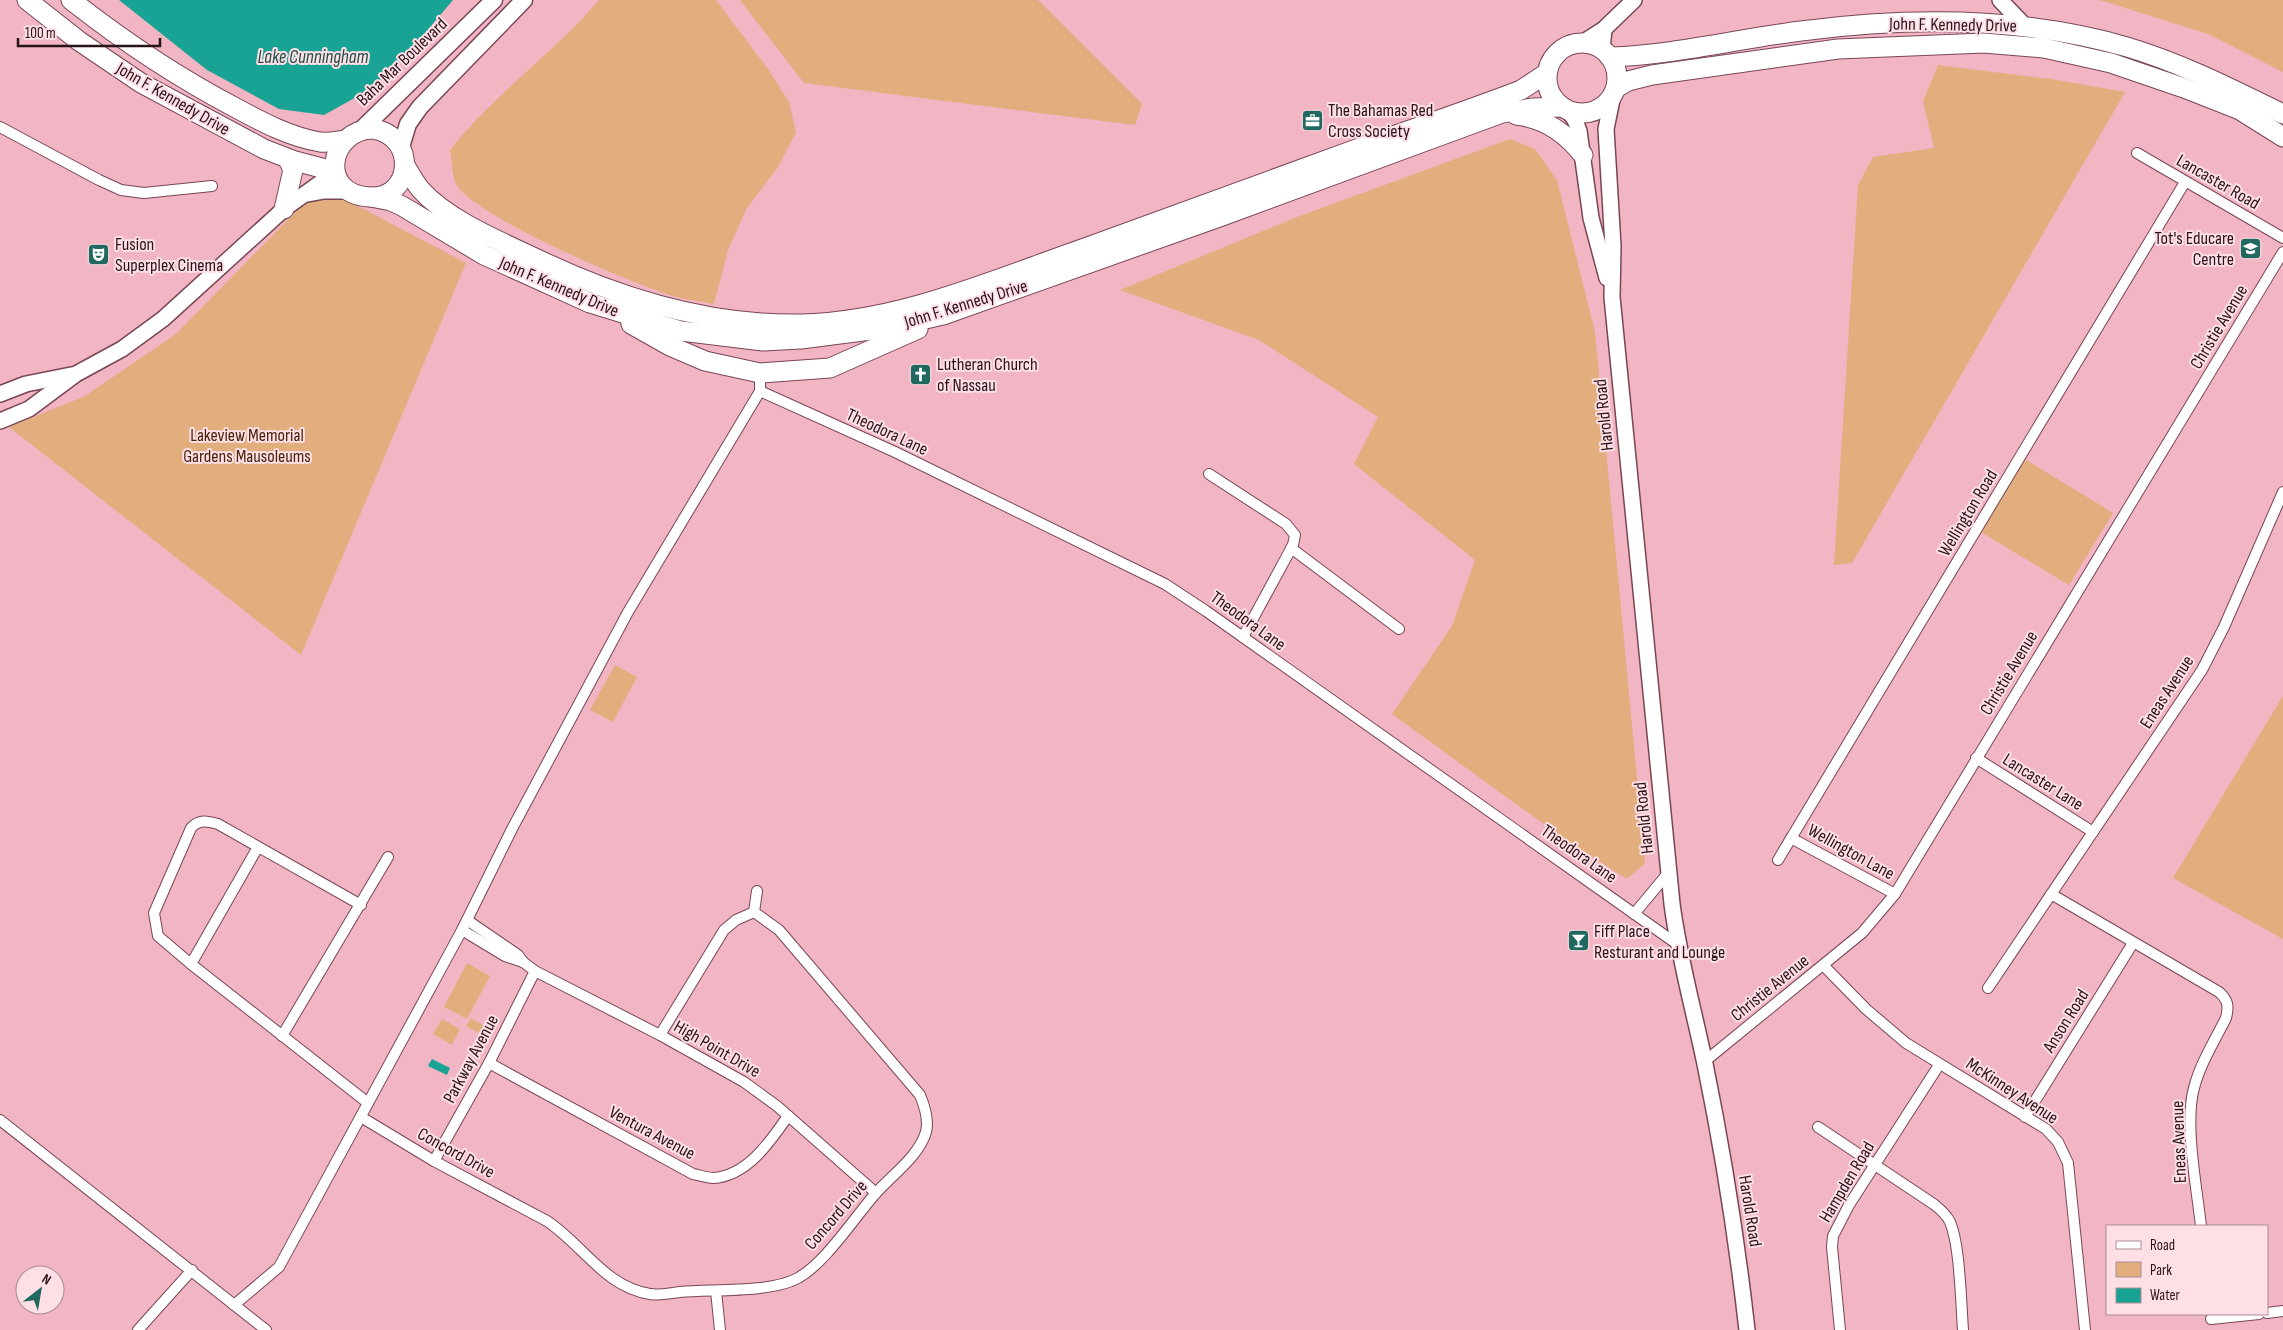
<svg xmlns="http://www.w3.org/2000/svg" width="2283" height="1330" viewBox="0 0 2283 1330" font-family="'Sofia Sans Condensed',sans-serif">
<rect width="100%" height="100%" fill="#f1b5c3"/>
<g fill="#e3ae7e">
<path d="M599 0H716L768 69 789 102 796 132 778 167 747 208 728 250 714 304C702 302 691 300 680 298 640 288 473 216 456 184 452 175 452 160 450 150 494 94 553 54 599 0Z"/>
<polygon points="740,0 1038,0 1142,104 1135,125 804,83"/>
<polygon points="2100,0 2283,0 2283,72 2208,34"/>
<polygon points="1938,65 2051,79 2125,92 1852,563 1834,565 1858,185 1873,157 1934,148 1923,101"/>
<polygon points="1510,139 1535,149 1557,180 1595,332 1645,863 1627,879 1567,841 1392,714 1452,626 1475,560 1354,464 1378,417 1259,340 1120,290 1297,217"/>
<polygon points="335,194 466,263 301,655 9,427 85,396 176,334 308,199"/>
<polygon points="2023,458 2113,513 2069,585 1979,531"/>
<polygon points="615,665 637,677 613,722 590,710"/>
<polygon points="2283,696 2283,939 2173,878"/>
<polygon points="467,963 490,976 467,1019 444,1007"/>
<polygon points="471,1018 487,1027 483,1035 466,1026"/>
<polygon points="442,1019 460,1029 452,1045 433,1034"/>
</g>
<g fill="#19a394">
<polygon points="119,0 453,0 397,66 360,95 324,115 279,109 207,70"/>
<polygon points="432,1059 450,1068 447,1075 428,1066"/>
</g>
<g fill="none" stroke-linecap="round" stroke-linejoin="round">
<defs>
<g id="street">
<polyline points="0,127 99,180 121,190 144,193 212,186"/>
<polyline points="2137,153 2283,238"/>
<polyline points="760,391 895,452 1165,584 1206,611 1677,944"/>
<polyline points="1209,474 1286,524 1295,535 1293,545 1243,637"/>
<polyline points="1291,548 1399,629"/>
<polyline points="1976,758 2093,832"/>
<polyline points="1791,838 1895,894"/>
<polyline points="1778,860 2185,182"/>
<path d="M2051 894 2219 992C2228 1000 2229 1006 2226 1018 2215 1040 2200 1064 2194 1088 2184 1123 2197 1189 2201 1226"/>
<path d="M361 905 218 824C207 821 199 819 191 828L154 913 158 936 191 964 368 1103"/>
<polyline points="754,912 757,891"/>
<polyline points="1634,914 1669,872"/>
<polyline points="467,920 518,955 523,962 535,971 660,1035 744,1082 777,1106 876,1193"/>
<polyline points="462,930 505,956 523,962"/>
<polyline points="191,964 258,847"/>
<polyline points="1824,966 1866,1009 1906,1043 2046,1129 2058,1142 2068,1163 2085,1330"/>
<polyline points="1988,988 2202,670 2224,627 2283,492"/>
<polyline points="282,1036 388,857"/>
<polyline points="1704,1062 1862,933 1895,894 2283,252"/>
<path d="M489 1063 693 1174C699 1175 707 1178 713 1178 747 1176 770 1142 788 1116"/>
<path d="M361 1117 434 1161 547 1221C583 1245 605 1287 650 1294 660 1296 670 1293 680 1292 712 1289 768 1293 796 1279 824 1265 854 1218 876 1193 892 1175 919 1156 926 1132 929 1120 925 1107 920 1095L779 930 754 912 736 920 724 930 660 1035"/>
<polyline points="2025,1117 2133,943"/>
<polyline points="0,1120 266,1330"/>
<path d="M1818 1127 1935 1205C1941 1210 1947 1215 1950 1222 1960 1245 1961 1303 1963 1330"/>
<polyline points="434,1161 489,1063 535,971"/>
<polyline points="716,1291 720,1330"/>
<polyline points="234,1305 279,1267 462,930 513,827 628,612 760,391 760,373"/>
<polyline points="2267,1313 2283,1311"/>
<polyline points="2211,1319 2259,1314"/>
<polyline points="138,1330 192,1270"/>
<polyline points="1840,1330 1832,1247 1833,1236 1849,1205 1939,1065"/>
</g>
<g id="secondary">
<polyline points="2000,0 2025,26"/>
<polyline points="1582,43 1604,29 1634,0"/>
<polyline points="1602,50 1604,29"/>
<path d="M1613 95 1606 129 1613 246 1612 297 1672 904C1679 958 1694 1011 1705 1064 1723 1152 1737 1241 1747 1330"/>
<polyline points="1568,110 1575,120 1579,131 1591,218 1607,278"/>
<polyline points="308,194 324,191 349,191"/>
<polyline points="0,394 26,384 71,375"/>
<polyline points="0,421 29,409 76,374 122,349 163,319 284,209 334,173"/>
</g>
<g id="primary">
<polyline points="360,131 494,0"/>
<polyline points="401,147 408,124 420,107 524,0"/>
</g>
<g id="highway">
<polyline points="27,0 79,41 141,83 264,149 295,161 333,171"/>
<path d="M71 0C123 41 177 77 236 108 262 122 290 137 320 142 329 143 337 141 346 140"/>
<circle cx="1582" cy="78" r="35"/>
<path d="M1610 57C1674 55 1737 39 1801 31 1909 17 2021 16 2127 47 2181 63 2232 89 2283 114"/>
<polyline points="1616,88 1628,81 1652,75 1838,49 1984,43 2044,48 2111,63 2184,88 2240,110 2283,137"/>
<path d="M1516 115C1545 118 1566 133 1583 155"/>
<path d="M373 129C418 136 413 200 369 197 318 194 328 130 373 129Z"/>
<path d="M405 165C410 174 415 183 421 190 448 220 499 241 535 258 618 298 707 326 801 324 899 322 993 280 1085 248 1178 215 1270 181 1362 147 1415 128 1469 110 1521 90L1547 73"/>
<polyline points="371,197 391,201 402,206 484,255 590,303 681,331 763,341 801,339 886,328 943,315 1222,216 1502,113 1533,108 1562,107"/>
<polyline points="284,209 293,170 288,159"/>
<polyline points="631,324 670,346 705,361 760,373 830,368 918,329"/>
</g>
</defs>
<use href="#street" stroke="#794654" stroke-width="12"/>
<use href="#secondary" stroke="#794654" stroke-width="18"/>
<use href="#primary" stroke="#794654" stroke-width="19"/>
<use href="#highway" stroke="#794654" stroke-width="21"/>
<use href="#street" stroke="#fff" stroke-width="10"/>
<use href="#secondary" stroke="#fff" stroke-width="15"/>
<use href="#primary" stroke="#fff" stroke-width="16"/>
<use href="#highway" stroke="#fff" stroke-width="19"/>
</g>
<defs>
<symbol id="office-square" viewBox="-11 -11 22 22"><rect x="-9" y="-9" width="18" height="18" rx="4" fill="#216960" stroke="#ffdfe6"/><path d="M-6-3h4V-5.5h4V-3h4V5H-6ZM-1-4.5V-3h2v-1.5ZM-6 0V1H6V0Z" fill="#fff"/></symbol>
<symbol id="school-square" viewBox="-11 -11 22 22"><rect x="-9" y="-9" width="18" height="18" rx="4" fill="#216960" stroke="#ffdfe6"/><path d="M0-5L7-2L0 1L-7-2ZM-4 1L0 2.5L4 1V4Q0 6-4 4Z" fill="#fff"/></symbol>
<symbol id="theatre-square" viewBox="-11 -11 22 22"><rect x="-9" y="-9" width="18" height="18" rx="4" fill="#216960" stroke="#ffdfe6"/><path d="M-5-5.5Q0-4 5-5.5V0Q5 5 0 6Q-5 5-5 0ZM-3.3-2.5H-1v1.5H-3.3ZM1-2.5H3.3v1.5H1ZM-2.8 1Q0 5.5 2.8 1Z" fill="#fff"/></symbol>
<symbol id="church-square" viewBox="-11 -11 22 22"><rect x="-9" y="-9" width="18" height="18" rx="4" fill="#216960" stroke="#ffdfe6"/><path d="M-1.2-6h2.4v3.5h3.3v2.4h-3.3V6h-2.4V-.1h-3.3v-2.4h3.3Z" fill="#fff"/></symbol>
<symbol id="bar-square" viewBox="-11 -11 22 22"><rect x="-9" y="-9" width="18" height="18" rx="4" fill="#216960" stroke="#ffdfe6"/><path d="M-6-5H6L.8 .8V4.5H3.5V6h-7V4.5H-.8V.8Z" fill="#fff"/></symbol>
</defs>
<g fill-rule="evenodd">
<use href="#office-square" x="1300" y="108" width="25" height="25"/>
<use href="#school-square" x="2238" y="236" width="25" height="25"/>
<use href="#theatre-square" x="86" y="242" width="25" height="25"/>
<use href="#church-square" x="908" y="362" width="25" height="25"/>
<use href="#bar-square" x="1566" y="928" width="25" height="25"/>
</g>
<g text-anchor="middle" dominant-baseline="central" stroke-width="4" stroke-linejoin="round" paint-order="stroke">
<g font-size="18" fill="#281319" stroke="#ffdfe6">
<text transform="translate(1953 25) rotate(1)">John F. Kennedy Drive</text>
<text transform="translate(402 62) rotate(-44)">Baha Mar Boulevard</text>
<text transform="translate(173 99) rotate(30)">John F. Kennedy Drive</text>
<text transform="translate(2218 182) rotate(30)">Lancaster Road</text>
<text transform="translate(559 287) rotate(23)">John F. Kennedy Drive</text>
<text transform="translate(966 304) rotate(-17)">John F. Kennedy Drive</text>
<text transform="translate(2219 327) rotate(-59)">Christie Avenue</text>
<text transform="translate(1604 415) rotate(-96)">Harold Road</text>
<text transform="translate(887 432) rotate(25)">Theodora Lane</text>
<text transform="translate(1968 513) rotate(-59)">Wellington Road</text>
<text transform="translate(1248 621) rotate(36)">Theodora Lane</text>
<text transform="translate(2009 673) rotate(-59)">Christie Avenue</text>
<text transform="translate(2167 692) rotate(-57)">Eneas Avenue</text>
<text transform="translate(2043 782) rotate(32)">Lancaster Lane</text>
<text transform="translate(1644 818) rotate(-96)">Harold Road</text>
<text transform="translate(1851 852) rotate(29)">Wellington Lane</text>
<text transform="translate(1579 854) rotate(35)">Theodora Lane</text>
<text transform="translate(1770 988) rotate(-39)">Christie Avenue</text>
<text transform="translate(2066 1021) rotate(-58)">Anson Road</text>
<text transform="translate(717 1049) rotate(30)">High Point Drive</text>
<text transform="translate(471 1059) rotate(-62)">Parkway Avenue</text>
<text transform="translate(2012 1091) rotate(33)">McKinney Avenue</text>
<text transform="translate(652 1133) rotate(28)">Ventura Avenue</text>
<text transform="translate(2179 1142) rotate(-92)">Eneas Avenue</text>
<text transform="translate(456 1153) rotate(29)">Concord Drive</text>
<text transform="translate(1847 1182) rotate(-59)">Hampden Road</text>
<text transform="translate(1750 1211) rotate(81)">Harold Road</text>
<text transform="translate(836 1215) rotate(-49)">Concord Drive</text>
</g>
<g font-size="18" fill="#281319" stroke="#ffdfe6" text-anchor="start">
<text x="1328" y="110">The Bahamas Red<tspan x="1328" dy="21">Cross Society</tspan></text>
<text x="2234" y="238" text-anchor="end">Tot's Educare<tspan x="2234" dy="21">Centre</tspan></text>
<text x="115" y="244">Fusion<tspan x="115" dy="21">Superplex Cinema</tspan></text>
<text x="937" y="364">Lutheran Church<tspan x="937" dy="21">of Nassau</tspan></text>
<text x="1594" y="931">Fiff Place<tspan x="1594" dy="21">Resturant and Lounge</tspan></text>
</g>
<g font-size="18" fill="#40250a" stroke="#ffdfe6">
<text x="247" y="435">Lakeview Memorial<tspan x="247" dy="21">Gardens Mausoleums</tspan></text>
</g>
<g font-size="19" font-style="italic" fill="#1b4f48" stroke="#ffdfe6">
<text x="313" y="57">Lake Cunningham</text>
</g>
</g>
<rect x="2106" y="1225" width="162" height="90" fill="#ffdfe6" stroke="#a98d94"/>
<rect x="2116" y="1241" width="25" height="8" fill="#ffffff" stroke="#a98d94"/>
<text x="2150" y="1250" font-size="15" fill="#281319">Road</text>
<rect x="2116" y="1262" width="25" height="15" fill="#e3ae7e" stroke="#a98d94"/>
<text x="2150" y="1275" font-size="15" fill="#281319">Park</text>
<rect x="2116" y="1288" width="25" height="15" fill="#19a394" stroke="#a98d94"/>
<text x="2150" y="1300" font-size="15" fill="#281319">Water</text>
<g transform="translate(40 1290) rotate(31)"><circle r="24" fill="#ffdfe6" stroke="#a98d94"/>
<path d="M0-4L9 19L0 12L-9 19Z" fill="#216960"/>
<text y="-8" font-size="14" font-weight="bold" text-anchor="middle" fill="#281319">N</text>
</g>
<path d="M18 38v8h142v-8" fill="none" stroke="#281319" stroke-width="2.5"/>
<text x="25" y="38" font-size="15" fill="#281319" stroke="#ffdfe6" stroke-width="4" paint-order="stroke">100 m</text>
</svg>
